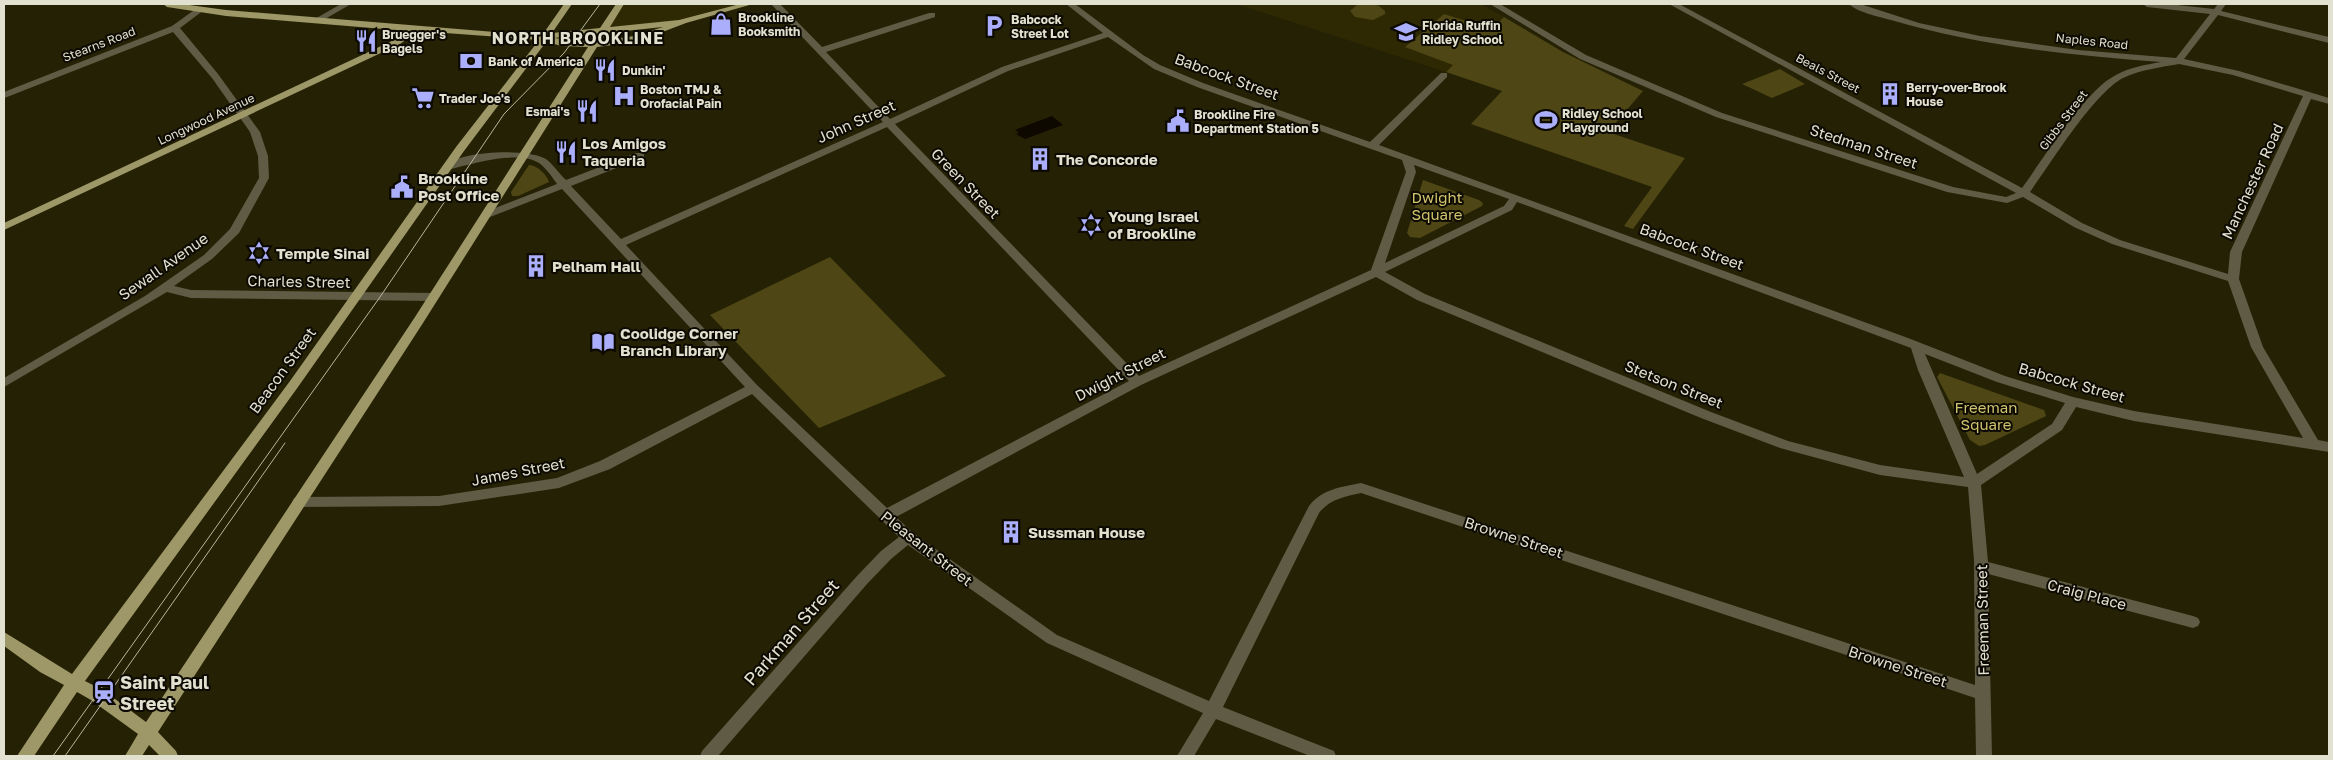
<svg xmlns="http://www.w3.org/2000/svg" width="2333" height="760" viewBox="0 0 2333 760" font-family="'Golos Text',sans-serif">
<rect width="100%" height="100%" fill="#252104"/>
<g fill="#2f2903">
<polygon points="620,4 749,4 682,22 602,31"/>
<polygon points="1237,4 1481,4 1504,17 1446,72"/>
</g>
<g fill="#4e4614">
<polygon points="1358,4 1372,4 1379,6 1385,11 1385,14 1373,20 1355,17 1350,11"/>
<polygon points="1444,14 1491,29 1504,17 1563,52 1643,91 1608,132 1685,158 1633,229 1624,226 1652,187 1471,124 1502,91 1446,72 1453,65 1405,47"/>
<polygon points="1780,69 1805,84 1772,98 1742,84"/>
<path d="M529 165C537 165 547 175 549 182L518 196H512L511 192Z"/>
<polygon points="1423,180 1479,200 1483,203 1482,206 1420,238 1410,237 1407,233"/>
<polygon points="830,257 946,376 819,428 710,315"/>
<polygon points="1940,373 2044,410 2046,416 1985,445 1979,446 1970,440 1937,377"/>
</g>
<polygon fill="#0d0800" points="1052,116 1063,125 1025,139 1016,134 1019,133 1015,130"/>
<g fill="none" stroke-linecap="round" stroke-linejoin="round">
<g fill="#5f5b45" fill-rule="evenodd">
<polygon points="341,4 351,4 320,22 313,20"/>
<path d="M771 4H780L822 47 929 13H935V17L826 52 890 119 1002 67 1103 33 1066 4H1075L1143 55 1160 65 1203 83 1370 142 1441 73H1447V77L1379 145 1908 338 2005 376 2073 397 2134 411 2303 438 2251 347 2228 281 2112 244 2074 227 2023 197 2007 203 1947 192 1716 117 1580 59 1490 4H1500L1586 55 1722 113 1953 187 2006 197 2016 193 1669 4H1679L2022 188C2044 158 2085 90 2116 75 2130 67 2145 65 2161 62 2069 55 1979 46 1891 20 1879 17 1857 12 1849 4H1860L1919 23 1980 36 2078 50 2176 58 2210 14 2147 7 2143 4H2168L2214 9 2218 4H2226L2221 11 2329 37V43L2218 15 2184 59 2239 71 2329 98V104L2311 99 2242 252 2239 279 2263 347 2318 440 2329 442V452L2134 421 2076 407 2062 430 1981 485 1988 562 2193 616 2198 618 2200 622 2198 626 2193 628 1988 574 1992 756H1976L1975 698 1361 493C1344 497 1330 499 1319 513L1223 707 1334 751 1336 756H1310L1216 719 1194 756H1177L1203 713 1047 643 908 545 891 559 867 584 718 756H700L702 751 857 576 881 551 899 537 752 394 610 469 559 488 439 506 299 507 294 506 292 502 294 498 299 497 439 496 557 478 600 461 745 387 562 189 490 217H482L481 215 482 213 557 184C552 177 546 168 539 163 518 149 469 165 447 170L442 167C458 151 523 148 544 158 552 162 559 174 566 180L636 153H644V157L571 186 621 239 883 122ZM1108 37 1154 69 1197 87 1402 160 1406 172 1371 270 1139 376 895 124 1008 71ZM2179 64 2233 75 2303 96 2230 252 2228 274 2120 240 2082 223 2030 192C2051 163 2093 94 2123 78 2140 70 2161 67 2179 64ZM887 127 1129 381 887 508 757 385 626 245ZM1414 165 1509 199 1504 206 1385 263 1416 172ZM1517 202 1911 348 1918 370 1964 477 1880 465 1788 441 1711 412 1425 294 1385 272 1512 210ZM1376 277 1417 300 1701 418 1780 448 1880 475 1968 487 1974 560 1975 685 1361 483C1341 487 1322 489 1309 506L1209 701 1057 635 913 533 896 517 1141 385ZM1925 354 1997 382 2065 403 2052 424 1977 474Z"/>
<polygon points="197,8 204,10 180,28 218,74 260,132 268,156 269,178 239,233 212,259 174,286 191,290 433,293 439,297 433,301 191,298 167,292 4,387 4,378 145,296 204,255 230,229 259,178 258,156 250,132 212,78 173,32 7,97 4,98 4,92 172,26"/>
</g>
<path fill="#9e9767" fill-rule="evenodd" d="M163 4H182L226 10 532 35 543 34 564 4H572L552 33 600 28 616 4H624L610 27 679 20 740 4H753L686 23 652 36 621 44 597 47 423 323 158 732 176 751 178 756H160L149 745 142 756H125L138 734 91 700 77 692 34 756H17L64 685 40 672 4 646V632L72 674 290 381 456 147 539 40 418 31 400 44 4 230V223L394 40 408 31 226 16 167 7ZM663 27 634 36 601 41 606 33ZM597 34 592 42 554 38ZM546 42 562 46 588 47 415 317 146 722 103 690 85 681 298 387 464 151Z"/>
<g stroke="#b8b6a2" stroke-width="1">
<polyline points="53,756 380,297 504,114 564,53 600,4"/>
<polyline points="65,756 285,443"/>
</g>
</g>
<defs>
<symbol id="shop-bare" viewBox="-9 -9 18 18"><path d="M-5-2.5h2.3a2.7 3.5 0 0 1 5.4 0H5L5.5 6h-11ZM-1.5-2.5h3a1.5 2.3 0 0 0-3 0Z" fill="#abaffb" stroke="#0c0a02" stroke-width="2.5" paint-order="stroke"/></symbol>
<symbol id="parking-bare" viewBox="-9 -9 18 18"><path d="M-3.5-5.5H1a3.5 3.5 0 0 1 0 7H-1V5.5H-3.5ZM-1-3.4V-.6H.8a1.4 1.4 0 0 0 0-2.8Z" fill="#abaffb" stroke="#0c0a02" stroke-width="2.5" paint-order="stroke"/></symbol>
<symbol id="school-bare" viewBox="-9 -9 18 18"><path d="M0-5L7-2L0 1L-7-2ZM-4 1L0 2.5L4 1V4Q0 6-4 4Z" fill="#abaffb" stroke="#0c0a02" stroke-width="2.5" paint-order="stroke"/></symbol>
<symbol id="restaurant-bare" viewBox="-9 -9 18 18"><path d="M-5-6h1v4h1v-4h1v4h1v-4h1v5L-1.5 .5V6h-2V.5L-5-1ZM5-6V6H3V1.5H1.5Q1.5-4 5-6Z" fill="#abaffb" stroke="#0c0a02" stroke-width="2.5" paint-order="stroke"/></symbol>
<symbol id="bank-bare" viewBox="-9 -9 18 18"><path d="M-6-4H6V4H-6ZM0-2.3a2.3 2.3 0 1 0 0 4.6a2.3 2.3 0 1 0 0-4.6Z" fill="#abaffb" stroke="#0c0a02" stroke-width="2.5" paint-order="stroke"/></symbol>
<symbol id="building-bare" viewBox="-9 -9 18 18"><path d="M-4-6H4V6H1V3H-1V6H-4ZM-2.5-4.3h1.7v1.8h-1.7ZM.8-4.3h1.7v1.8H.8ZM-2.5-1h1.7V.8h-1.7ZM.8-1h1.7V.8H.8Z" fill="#abaffb" stroke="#0c0a02" stroke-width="2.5" paint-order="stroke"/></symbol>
<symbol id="hospital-bare" viewBox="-9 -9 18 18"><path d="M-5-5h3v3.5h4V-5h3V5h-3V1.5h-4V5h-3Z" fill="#abaffb" stroke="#0c0a02" stroke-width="2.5" paint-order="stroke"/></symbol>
<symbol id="supermarket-bare" viewBox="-9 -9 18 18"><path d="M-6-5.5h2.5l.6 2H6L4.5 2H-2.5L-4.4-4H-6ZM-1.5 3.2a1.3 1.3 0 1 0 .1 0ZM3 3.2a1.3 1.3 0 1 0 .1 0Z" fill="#abaffb" stroke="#0c0a02" stroke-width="2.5" paint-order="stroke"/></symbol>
<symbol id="stadium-bare" viewBox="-9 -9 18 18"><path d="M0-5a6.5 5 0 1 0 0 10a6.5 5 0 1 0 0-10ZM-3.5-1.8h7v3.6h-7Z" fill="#abaffb" stroke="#0c0a02" stroke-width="2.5" paint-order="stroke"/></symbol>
<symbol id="civic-bare" viewBox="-9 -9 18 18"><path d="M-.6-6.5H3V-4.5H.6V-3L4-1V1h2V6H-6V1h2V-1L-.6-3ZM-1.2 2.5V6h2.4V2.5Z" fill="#abaffb" stroke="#0c0a02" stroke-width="2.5" paint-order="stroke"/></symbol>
<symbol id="synagogue-bare" viewBox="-9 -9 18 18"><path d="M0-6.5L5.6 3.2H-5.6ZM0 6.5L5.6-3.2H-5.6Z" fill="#abaffb" stroke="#0c0a02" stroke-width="2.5" paint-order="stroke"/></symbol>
<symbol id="library-bare" viewBox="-9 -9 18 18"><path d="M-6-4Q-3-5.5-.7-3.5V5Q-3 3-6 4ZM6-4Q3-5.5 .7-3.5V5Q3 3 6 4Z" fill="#abaffb" stroke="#0c0a02" stroke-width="2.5" paint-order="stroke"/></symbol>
<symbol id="station-bare" viewBox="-9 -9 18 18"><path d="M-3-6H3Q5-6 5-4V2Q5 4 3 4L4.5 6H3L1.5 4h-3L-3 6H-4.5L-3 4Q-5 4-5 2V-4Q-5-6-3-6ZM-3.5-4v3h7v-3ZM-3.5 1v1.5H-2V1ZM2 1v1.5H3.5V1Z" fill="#abaffb" stroke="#0c0a02" stroke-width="2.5" paint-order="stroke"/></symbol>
</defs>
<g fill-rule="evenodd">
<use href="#shop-bare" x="705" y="8" width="32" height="32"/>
<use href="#parking-bare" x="978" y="10" width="32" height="32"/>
<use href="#school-bare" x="1390" y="16" width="32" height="32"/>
<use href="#restaurant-bare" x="350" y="25" width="32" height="32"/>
<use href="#bank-bare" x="455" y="45" width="32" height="32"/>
<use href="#restaurant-bare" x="589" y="54" width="32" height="32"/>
<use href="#building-bare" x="1874" y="78" width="32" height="32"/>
<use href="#hospital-bare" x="608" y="80" width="32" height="32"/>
<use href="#supermarket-bare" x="407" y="82" width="32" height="32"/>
<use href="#restaurant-bare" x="571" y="95" width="32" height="32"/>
<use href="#stadium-bare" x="1530" y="104" width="32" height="32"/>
<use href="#civic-bare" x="1162" y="105" width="32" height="32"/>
<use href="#restaurant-bare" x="550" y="136" width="32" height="32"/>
<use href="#building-bare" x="1024" y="143" width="32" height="32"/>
<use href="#civic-bare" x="386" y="171" width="32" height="32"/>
<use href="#synagogue-bare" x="1075" y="209" width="32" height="32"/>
<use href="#synagogue-bare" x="243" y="237" width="32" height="32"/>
<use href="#building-bare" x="520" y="250" width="32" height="32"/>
<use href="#library-bare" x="587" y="326" width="32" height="32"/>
<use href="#building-bare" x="995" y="516" width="32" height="32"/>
<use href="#station-bare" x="88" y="676" width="32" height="32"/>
</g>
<g text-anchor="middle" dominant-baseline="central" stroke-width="4" stroke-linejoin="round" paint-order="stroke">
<g font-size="12" font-weight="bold" fill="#e2e0cf" stroke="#0c0a02" text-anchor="start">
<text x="738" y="17">Brookline<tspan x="738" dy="14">Booksmith</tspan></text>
<text x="1011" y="19">Babcock<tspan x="1011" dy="14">Street Lot</tspan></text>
<text x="1422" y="25">Florida Ruffin<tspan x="1422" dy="14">Ridley School</tspan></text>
<text x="382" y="34">Bruegger's<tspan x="382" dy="14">Bagels</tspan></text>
<text x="488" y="61">Bank of America</text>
<text x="622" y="70">Dunkin'</text>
<text x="1906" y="87">Berry-over-Brook<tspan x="1906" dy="14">House</tspan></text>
<text x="640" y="89">Boston TMJ &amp;<tspan x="640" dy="14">Orofacial Pain</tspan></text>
<text x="439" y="98">Trader Joe's</text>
<text x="570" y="111" text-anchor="end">Esmai's</text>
<text x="1562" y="113">Ridley School<tspan x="1562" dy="14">Playground</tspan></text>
<text x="1194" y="114">Brookline Fire<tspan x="1194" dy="14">Department Station 5</tspan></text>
</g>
<g font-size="12" fill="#e2e0cf" stroke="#0c0a02">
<text transform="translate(2092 41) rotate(6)">Naples Road</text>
<text transform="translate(99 44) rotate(-21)">Stearns Road</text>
<text transform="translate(1828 73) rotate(28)">Beals Street</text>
<text transform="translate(206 119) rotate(-25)">Longwood Avenue</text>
<text transform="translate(2063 120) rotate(-53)">Gibbs Street</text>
</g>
<g font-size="15" fill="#e2e0cf" stroke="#0c0a02">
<text transform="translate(1227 76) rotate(20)">Babcock Street</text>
<text transform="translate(856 121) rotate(-24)">John Street</text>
<text transform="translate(1864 146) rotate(18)">Stedman Street</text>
<text transform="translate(2252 181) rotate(-65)">Manchester Road</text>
<text transform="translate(966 183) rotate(46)">Green Street</text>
<text transform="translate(1692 246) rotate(20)">Babcock Street</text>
<text transform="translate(163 266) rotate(-35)">Sewall Avenue</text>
<text transform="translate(299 281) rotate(1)">Charles Street</text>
<text transform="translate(282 370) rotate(-54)">Beacon Street</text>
<text transform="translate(1120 374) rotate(-27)">Dwight Street</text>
<text transform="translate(2072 382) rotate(16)">Babcock Street</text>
<text transform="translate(1674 384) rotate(22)">Stetson Street</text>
<text transform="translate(518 471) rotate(-11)">James Street</text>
<text transform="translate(1514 537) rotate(18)">Browne Street</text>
<text transform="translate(927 548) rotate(38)">Pleasant Street</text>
<text transform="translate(2087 594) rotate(15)">Craig Place</text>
<text transform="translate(1982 620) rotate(-91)">Freeman Street</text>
<text transform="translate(1898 666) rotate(18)">Browne Street</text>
</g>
<g font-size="15" font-weight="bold" fill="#e2e0cf" stroke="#0c0a02" text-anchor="start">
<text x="582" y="143">Los Amigos<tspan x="582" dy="17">Taqueria</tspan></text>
<text x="1056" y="159">The Concorde</text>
<text x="418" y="178">Brookline<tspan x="418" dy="17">Post Office</tspan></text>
<text x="1108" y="216">Young Israel<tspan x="1108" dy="17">of Brookline</tspan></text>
<text x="276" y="253">Temple Sinai</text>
<text x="552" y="266">Pelham Hall</text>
<text x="620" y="333">Coolidge Corner<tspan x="620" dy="17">Branch Library</tspan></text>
<text x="1028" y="532">Sussman House</text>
</g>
<g font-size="15" fill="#d0c36e" stroke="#0c0a02">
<text x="1437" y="197">Dwight<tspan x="1437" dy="17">Square</tspan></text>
<text x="1986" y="407">Freeman<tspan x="1986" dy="17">Square</tspan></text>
</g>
<g font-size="16" font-weight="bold" letter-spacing="1" fill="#e2e0cf" stroke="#0c0a02">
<text x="578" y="38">NORTH BROOKLINE</text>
</g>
<g font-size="18" fill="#e2e0cf" stroke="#0c0a02">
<text transform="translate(791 632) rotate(-49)">Parkman Street</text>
</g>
<g font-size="18" font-weight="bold" fill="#e2e0cf" stroke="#0c0a02" text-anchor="start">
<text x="120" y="682">Saint Paul<tspan x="120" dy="21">Street</tspan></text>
</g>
</g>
<rect width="2333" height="760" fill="none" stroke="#e2e0cf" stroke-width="10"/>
</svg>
